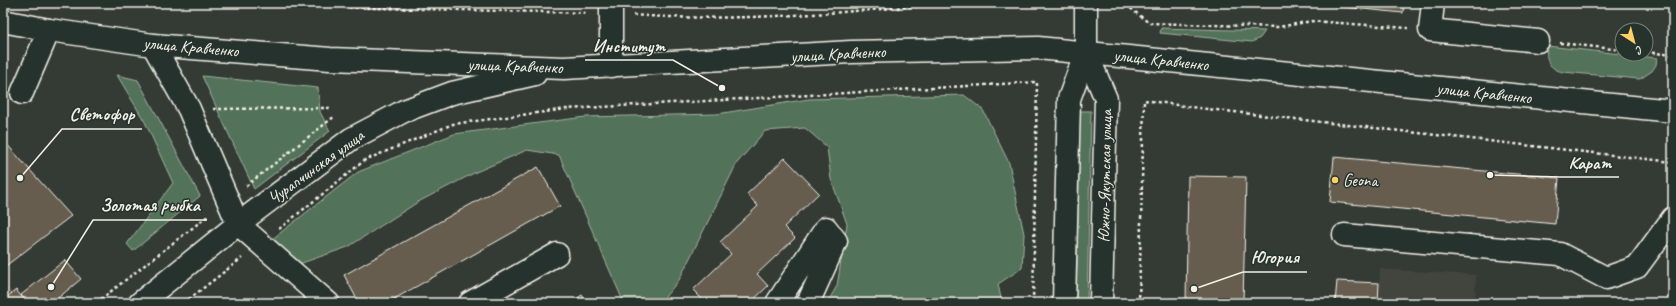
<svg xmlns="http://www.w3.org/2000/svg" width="1676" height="306" viewBox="0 0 1676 306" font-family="Caveat,sans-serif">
<rect width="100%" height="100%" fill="#333b34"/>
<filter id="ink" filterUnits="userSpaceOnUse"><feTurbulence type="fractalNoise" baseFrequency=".025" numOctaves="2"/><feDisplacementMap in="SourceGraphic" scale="8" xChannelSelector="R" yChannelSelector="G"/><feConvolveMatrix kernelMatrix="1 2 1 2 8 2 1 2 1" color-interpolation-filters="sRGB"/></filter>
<g filter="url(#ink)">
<g fill="#42453c">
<polygon points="1380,269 1476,275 1475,303 1335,303 1337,281 1379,283"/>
<polygon points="3,282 16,297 3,303"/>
</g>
<g fill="#53725a" stroke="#a4b2a1">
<polygon points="1161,28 1265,31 1260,38 1252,42 1160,33"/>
<path d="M1547 46 1657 58 1656 65 1652 71 1640 79 1563 72C1549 69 1545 60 1547 46Z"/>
<polygon points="117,75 138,80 200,196 133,251 127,244 173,183 145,122"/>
<polygon points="202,76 318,88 320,112 330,131 254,189"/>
<polygon points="964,95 983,110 1009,163 1024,234 1022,268 998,284 1002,303 827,303 837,286 847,224 831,179 827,147 805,128 765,131 737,163 679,280 660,303 624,303 559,155 527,150 476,172 418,202 348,247 296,265 271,240 358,172 454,134 585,117 717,114 809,99"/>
<polygon points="1080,111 1091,111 1087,303 1076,303"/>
</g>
<g fill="#665d50" stroke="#f4f1e8">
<polygon points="1333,3 1404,3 1403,13 1333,6"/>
<polygon points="3,140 71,216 3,268"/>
<polygon points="1334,157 1559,178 1555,224 1330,202"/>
<polygon points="785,158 819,193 784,227 795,238 757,274 768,286 750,303 702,303 704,301 693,290 731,254 720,242 758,206 747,194"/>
<polygon points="538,167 560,206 387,303 359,303 344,275"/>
<polygon points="1188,176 1246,177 1243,303 1186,303"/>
<polygon points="65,260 81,279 52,303 27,303 21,295"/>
<polygon points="1337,281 1379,283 1378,303 1335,303"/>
<polygon points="16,290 27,303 3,303 3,300"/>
<polygon points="582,295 587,303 570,303"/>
</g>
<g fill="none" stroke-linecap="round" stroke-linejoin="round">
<defs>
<g id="minor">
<polyline points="611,3 611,66"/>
<polyline points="1433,3 1430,30 1538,41"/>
<polyline points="3,21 49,30 153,45 330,59 564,68 851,52 1038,48 1673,111"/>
<polyline points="153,45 189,109 238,224 328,303"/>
<polyline points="1086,52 1106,99 1101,303"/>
<polyline points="22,93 49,30"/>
<polyline points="1344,235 1560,254 1606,278 1637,267 1673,218"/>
<polyline points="140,303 238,224 351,139 404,111 452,93 535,74"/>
<polyline points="470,303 557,254"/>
<polyline points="777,303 826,228 836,241 808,303"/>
<polyline points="1064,303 1069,99 1086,52 1086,3"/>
</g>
</defs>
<use href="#minor" stroke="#f4f1e8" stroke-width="25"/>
<g stroke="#f4f1e8" stroke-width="2.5" stroke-dasharray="3 3" stroke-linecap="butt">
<polyline points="313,3 339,7 588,13"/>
<polyline points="1129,3 1129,7 1149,23 1279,27 1312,21 1408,28"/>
<path d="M633 15C740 23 851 11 958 3"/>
<polyline points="1560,43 1622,50"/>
<polyline points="1646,52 1673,55"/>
<polyline points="213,109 330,108"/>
<polyline points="246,186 335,116"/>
<polyline points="279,229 365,160 453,124 567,109 1037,82 1033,303"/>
<polyline points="96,303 209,215"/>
<polyline points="184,303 242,258"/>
<polyline points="1139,303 1144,100 1190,107 1673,162"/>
</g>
<use href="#minor" stroke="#26332d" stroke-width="22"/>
</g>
</g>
<circle fill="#ffd166" stroke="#26332d" stroke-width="1.5" cx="1335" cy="180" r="4"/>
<g text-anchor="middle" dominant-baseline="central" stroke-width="3" stroke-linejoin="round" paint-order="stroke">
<g font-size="17" fill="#f4f1e8" stroke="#26332d">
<text transform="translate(191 47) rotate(5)">улица Кравченко</text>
<text transform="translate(838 54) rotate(-3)">улица Кравченко</text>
<text transform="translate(1161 60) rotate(6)">улица Кравченко</text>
<text transform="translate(515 66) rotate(2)">улица Кравченко</text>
<text transform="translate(1484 93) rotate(6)">улица Кравченко</text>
<text transform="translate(316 167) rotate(-36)">Чурапчинская улица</text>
<text transform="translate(1105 176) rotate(-89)">Южно-Якутская улица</text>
</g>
<g font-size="17" fill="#f4f1e8" stroke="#26332d" text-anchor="start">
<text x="1343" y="180">Geona</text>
</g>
</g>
<path fill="none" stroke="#f4f1e8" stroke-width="1.5" d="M722 88L673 60H585M20 178L62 129H142M1490 175L1560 177H1619M51 287L93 220H207M1194 289L1243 272H1307"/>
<g fill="#f4f1e8" stroke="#26332d" stroke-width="1.5">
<circle cx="722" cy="88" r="4"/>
<circle cx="20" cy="178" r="4"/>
<circle cx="1490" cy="175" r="4"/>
<circle cx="51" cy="287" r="4"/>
<circle cx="1194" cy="289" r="4"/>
</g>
<g font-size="18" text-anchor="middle" font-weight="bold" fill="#f4f1e8" stroke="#26332d" stroke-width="3" stroke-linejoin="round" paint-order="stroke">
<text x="629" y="52">Институт</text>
<text x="102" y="120">Светофор</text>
<text x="1590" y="169">Карат</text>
<text x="150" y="211">Золотая рыбка</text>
<text x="1275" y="263">Югория</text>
</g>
<rect width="1676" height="306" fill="none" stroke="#26332d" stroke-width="16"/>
<rect x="8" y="8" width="1660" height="290" fill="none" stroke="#f4f1e8" stroke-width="1.5" filter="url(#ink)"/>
<g transform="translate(1634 42) rotate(144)"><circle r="19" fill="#26332d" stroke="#787f78"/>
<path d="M0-3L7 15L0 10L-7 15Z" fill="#ffd166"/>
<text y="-6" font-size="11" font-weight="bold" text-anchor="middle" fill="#f4f1e8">С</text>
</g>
</svg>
